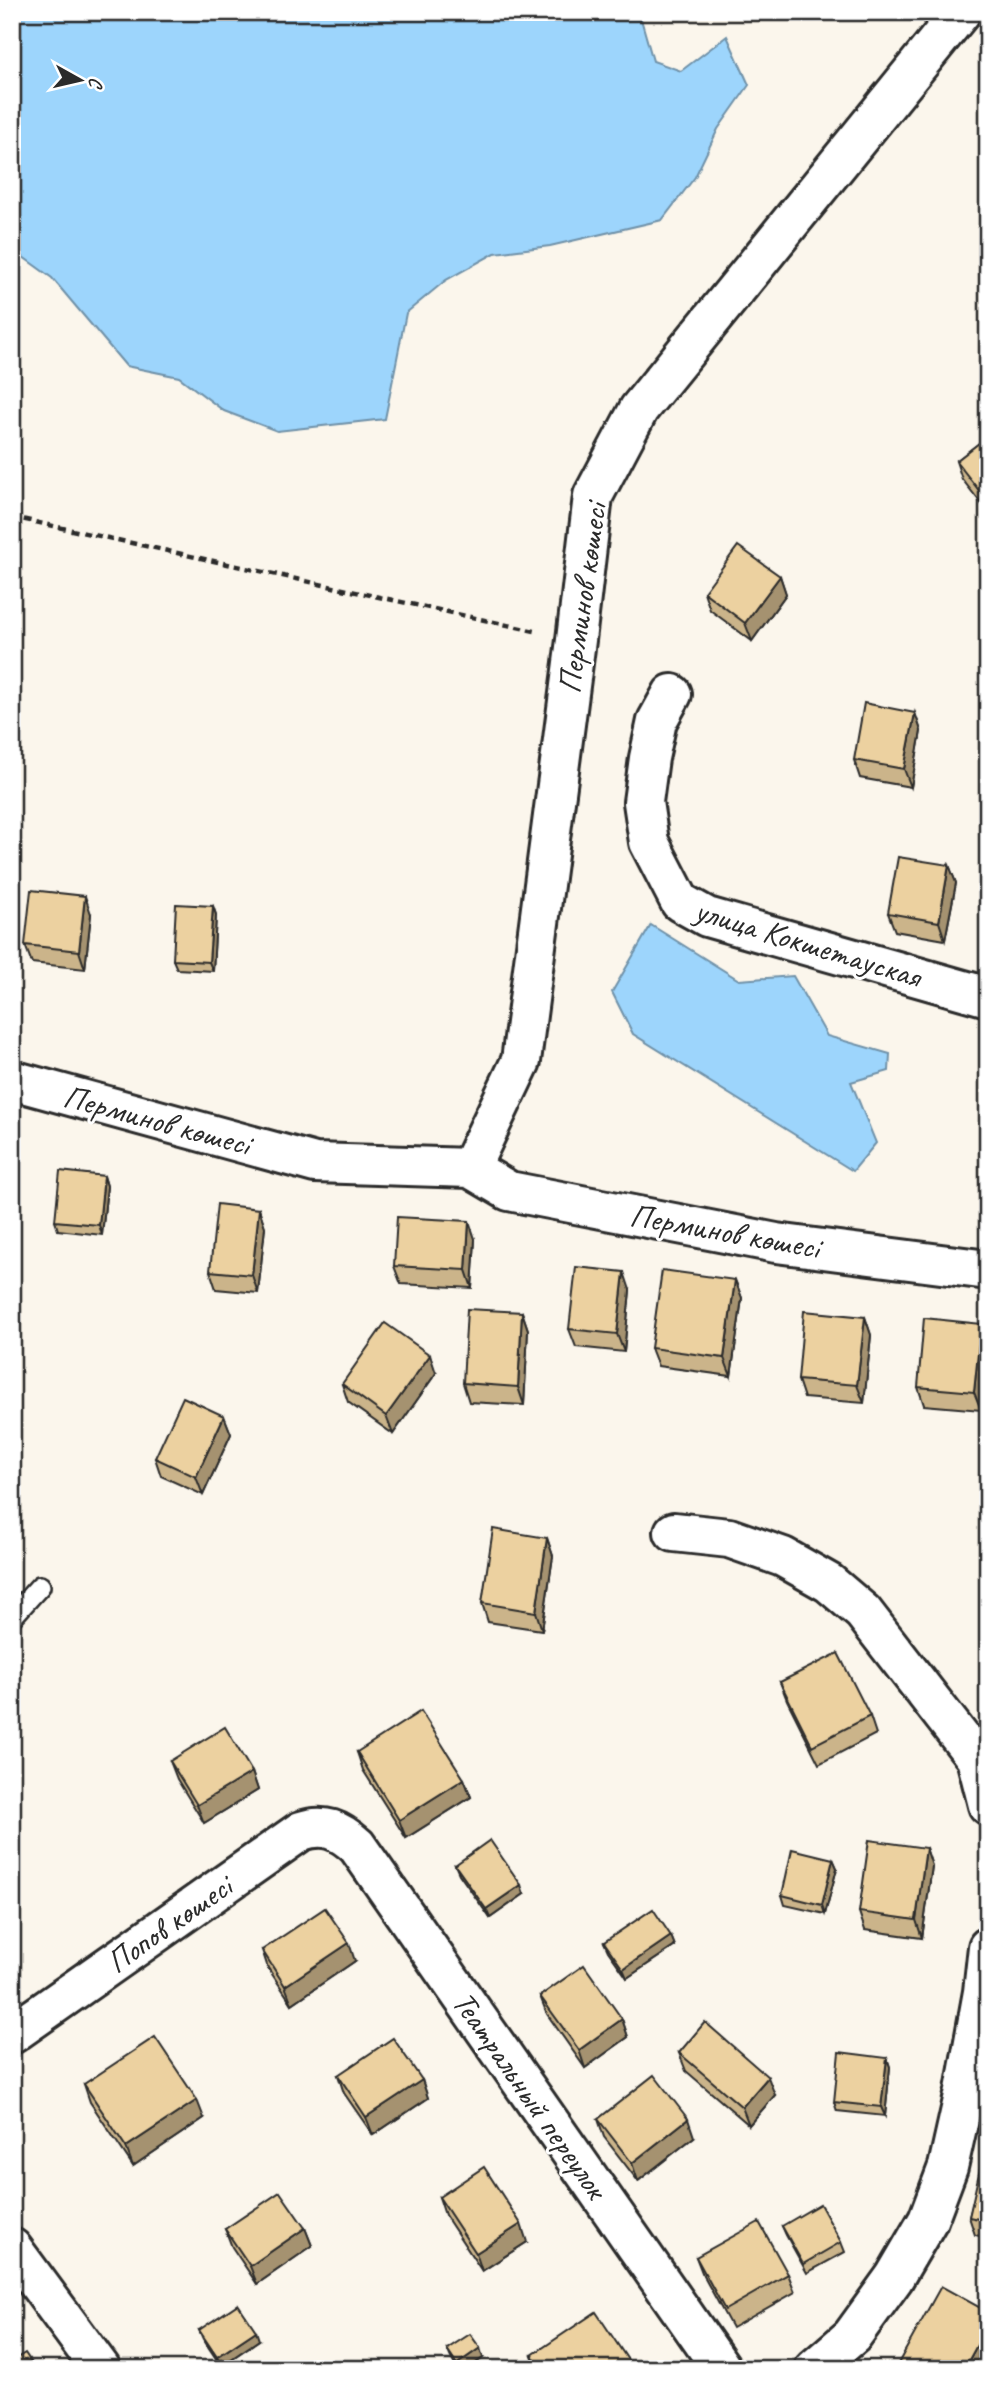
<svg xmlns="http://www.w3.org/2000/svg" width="1000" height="2381" viewBox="0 0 1000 2381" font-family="Caveat,sans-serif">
<rect width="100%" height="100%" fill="#fbf6ec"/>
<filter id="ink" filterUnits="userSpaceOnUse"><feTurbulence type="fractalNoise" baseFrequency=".0143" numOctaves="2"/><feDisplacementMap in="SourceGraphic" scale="14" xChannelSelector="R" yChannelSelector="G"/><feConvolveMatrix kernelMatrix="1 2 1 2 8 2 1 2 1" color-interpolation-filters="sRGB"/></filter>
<g filter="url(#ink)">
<g fill="#9dd5fc" stroke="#6f91a8" stroke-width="2">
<polygon points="12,12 639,12 653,61 681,71 727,36 749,85 718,129 695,177 662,220 550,246 495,253 446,280 406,313 385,419 277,431 224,411 179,377 126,366 52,278 12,249"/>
<polygon points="651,925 739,980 793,976 827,1036 890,1054 889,1071 851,1082 876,1143 853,1171 633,1034 612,992"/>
</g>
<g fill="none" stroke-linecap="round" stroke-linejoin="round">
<defs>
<polyline id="lane" points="12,1617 40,1586"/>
<g id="street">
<polyline points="672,694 657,721 649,758 643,802 649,842 680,902 707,917 988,997"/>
<polyline points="12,1080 315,1163 470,1168 509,1191 776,1243 988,1270"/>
<polyline points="470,1168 521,1061 576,640 593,496 639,409 961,12"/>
<polyline points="674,1532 729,1538 783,1557 829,1583 863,1612 976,1758 988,1805"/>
<path d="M12 2034 301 1831C325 1823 339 1830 357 1846L722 2369"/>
<polyline points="12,2248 101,2369"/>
<polyline points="814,2369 852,2336 894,2278 928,2220 948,2167 965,2091 983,1992 988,1947"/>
</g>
</defs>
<use href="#lane" stroke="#2b2b2b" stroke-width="24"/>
<use href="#street" stroke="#2b2b2b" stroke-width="44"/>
<polyline stroke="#2b2b2b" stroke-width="4.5" stroke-dasharray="7 5" stroke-linecap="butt" points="12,517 535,631"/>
<use href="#lane" stroke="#fff" stroke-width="19"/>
<use href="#street" stroke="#fff" stroke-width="38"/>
</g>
<g fill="#cbb48a" stroke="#2b2b2b" stroke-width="2">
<polygon points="988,436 988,512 962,479 956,461"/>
<polygon points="780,576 786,594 752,641 710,610 704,592"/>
<polygon points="915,713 921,731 911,787 860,778 854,760"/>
<polygon points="949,865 956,883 945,940 895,931 888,913"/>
<polygon points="213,906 216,915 213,971 177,969 173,960"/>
<polygon points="91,914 85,969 32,963 25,945"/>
<polygon points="104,1176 107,1186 102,1235 58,1230 55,1221"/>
<polygon points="259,1209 265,1227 258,1293 216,1289 210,1271"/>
<polygon points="475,1239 472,1288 401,1284 394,1266"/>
<polygon points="735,1280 742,1298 731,1376 658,1366 651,1348"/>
<polygon points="630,1290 624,1352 576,1347 569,1329"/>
<polygon points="522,1312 528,1330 524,1405 469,1402 463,1383"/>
<polygon points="865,1317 871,1335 864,1403 804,1398 798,1380"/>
<polygon points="981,1324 987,1342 981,1410 924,1405 918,1387"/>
<polygon points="436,1373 393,1434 348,1402 342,1384"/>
<polygon points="224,1416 231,1434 203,1495 161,1476 155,1458"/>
<polygon points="547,1538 553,1556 542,1630 488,1622 482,1603"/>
<polygon points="780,1682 870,1716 876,1734 819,1764 787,1700"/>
<polygon points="357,1752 464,1779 471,1797 406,1838 363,1770"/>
<polygon points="170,1761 252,1772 258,1790 204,1823 177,1779"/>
<polygon points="926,1848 932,1866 922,1938 865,1930 859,1912"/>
<polygon points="833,1859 837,1868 825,1914 785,1905 782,1895"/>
<polygon points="455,1865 524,1894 490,1918 459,1874"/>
<polygon points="671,1936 675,1946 627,1978 608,1951 604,1942"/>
<polygon points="262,1950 355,1961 292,2004 268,1968"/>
<polygon points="540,1996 622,2019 628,2037 585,2068 547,2014"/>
<polygon points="679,2053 775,2095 749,2125 686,2071"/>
<polygon points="887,2058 890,2067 885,2116 837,2111 834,2102"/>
<polygon points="338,2075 422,2080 428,2098 373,2135 344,2093"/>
<polygon points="84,2084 204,2118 133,2166 90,2102"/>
<polygon points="598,2119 694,2137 638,2181 604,2137"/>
<polygon points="988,2148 988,2238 975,2235 969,2217"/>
<polygon points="439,2197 527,2242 482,2271 445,2215"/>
<polygon points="782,2226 841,2242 845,2252 807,2273 786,2235"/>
<polygon points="305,2228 312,2246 257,2284 232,2247 225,2229"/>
<polygon points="696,2257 788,2274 795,2292 732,2328 703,2275"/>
<polygon points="199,2330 259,2340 221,2366 203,2339"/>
<polygon points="447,2349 483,2358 467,2369 457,2369 451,2358"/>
<polygon points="532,2355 634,2369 537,2369"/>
</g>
<g fill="#a59270" stroke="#2b2b2b" stroke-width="2">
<polygon points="780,576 786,594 752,641 745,623"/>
<polygon points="915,713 921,731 911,787 904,769"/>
<polygon points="949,865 956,883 945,940 939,922"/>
<polygon points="85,896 91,914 85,969 79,951"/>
<polygon points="213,906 216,915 213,971 209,962"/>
<polygon points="104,1176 107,1186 102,1235 99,1225"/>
<polygon points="259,1209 265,1227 258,1293 252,1275"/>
<polygon points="469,1221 475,1239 472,1288 466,1270"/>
<polygon points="624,1272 630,1290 624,1352 617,1334"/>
<polygon points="735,1280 742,1298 731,1376 724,1358"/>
<polygon points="522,1312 528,1330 524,1405 518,1387"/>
<polygon points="865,1317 871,1335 864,1403 857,1385"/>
<polygon points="981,1324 987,1342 981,1410 974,1392"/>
<polygon points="430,1355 436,1373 393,1434 386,1416"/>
<polygon points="224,1416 231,1434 203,1495 196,1477"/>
<polygon points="547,1538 553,1556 542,1630 536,1612"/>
<polygon points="252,1772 258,1790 204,1823 197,1805"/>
<polygon points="464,1779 471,1797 406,1838 399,1820"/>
<polygon points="926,1848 932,1866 922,1938 916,1920"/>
<polygon points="833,1859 837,1868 825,1914 822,1905"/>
<polygon points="521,1885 524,1894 490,1918 486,1909"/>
<polygon points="671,1936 675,1946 627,1978 623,1969"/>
<polygon points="349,1943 355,1961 292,2004 285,1986"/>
<polygon points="622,2019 628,2037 585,2068 579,2050"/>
<polygon points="887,2058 890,2067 885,2116 881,2107"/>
<polygon points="768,2077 775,2095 749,2125 742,2107"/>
<polygon points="422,2080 428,2098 373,2135 366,2117"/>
<polygon points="197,2100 204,2118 133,2166 126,2147"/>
<polygon points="688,2119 694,2137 638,2181 632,2163"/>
<polygon points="521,2224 527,2242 482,2271 476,2253"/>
<polygon points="305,2228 312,2246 257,2284 250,2266"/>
<polygon points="988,2325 988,2355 980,2369 964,2369"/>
<polygon points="256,2331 259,2340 221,2366 217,2357"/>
<polygon points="480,2348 483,2358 467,2369 458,2369 457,2364"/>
</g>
<g fill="#ecd1a0" stroke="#2b2b2b" stroke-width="2">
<polygon points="988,436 988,502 956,461"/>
<polygon points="738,546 780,576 745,623 704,592"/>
<polygon points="864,703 915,713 904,769 854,760"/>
<polygon points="898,857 949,865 939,922 888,913"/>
<polygon points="31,890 85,896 79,951 25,945"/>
<polygon points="176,904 213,906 209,962 173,960"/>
<polygon points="60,1171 104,1176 99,1225 55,1221"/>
<polygon points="217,1204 259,1209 252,1275 210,1271"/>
<polygon points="397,1217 469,1221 466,1270 394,1266"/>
<polygon points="576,1267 624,1272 617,1334 569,1329"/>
<polygon points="662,1270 735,1280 724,1358 651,1348"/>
<polygon points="467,1309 522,1312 518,1387 463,1383"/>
<polygon points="804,1311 865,1317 857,1385 798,1380"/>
<polygon points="924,1318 981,1324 974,1392 918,1387"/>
<polygon points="385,1323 430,1355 386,1416 342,1384"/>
<polygon points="183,1397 224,1416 196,1477 155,1458"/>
<polygon points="493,1529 547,1538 536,1612 482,1603"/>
<polygon points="838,1653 870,1716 812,1746 780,1682"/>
<polygon points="421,1711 464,1779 399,1820 357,1752"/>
<polygon points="225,1727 252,1772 197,1805 170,1761"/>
<polygon points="490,1840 521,1885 486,1909 455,1865"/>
<polygon points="869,1840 926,1848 916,1920 859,1912"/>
<polygon points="792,1849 833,1859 822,1905 782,1895"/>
<polygon points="325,1908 349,1943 285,1986 262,1950"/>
<polygon points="653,1909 671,1936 623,1969 604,1942"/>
<polygon points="584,1965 622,2019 579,2050 540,1996"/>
<polygon points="705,2022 768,2077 742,2107 679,2053"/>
<polygon points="155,2037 197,2100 126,2147 84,2084"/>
<polygon points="393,2038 422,2080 366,2117 338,2075"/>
<polygon points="839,2052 887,2058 881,2107 834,2102"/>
<polygon points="654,2075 688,2119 632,2163 598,2119"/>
<polygon points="985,2147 988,2148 988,2221 969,2217"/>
<polygon points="484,2167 521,2224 476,2253 439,2197"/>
<polygon points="280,2192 305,2228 250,2266 225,2229"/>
<polygon points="820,2204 841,2242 803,2264 782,2226"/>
<polygon points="759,2222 788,2274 725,2310 696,2257"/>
<polygon points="941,2286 988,2312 988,2325 964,2369 895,2369"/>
<polygon points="238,2304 256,2331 217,2357 199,2330"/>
<polygon points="596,2312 634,2369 541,2369 532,2355"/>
<polygon points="470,2334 480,2348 457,2364 447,2349"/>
<polygon points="25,2353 36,2369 12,2369 12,2361"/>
<polygon points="361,2362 366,2369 351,2369"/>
</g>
</g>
<g text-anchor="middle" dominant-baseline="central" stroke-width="6" stroke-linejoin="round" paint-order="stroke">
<g font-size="33" fill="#2b2b2b" stroke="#fff">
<text transform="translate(582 598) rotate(-82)">Перминов көшесі</text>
<text transform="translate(808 943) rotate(17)">улица Кокшетауская</text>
<text transform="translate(157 1120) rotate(15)">Перминов көшесі</text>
<text transform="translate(725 1231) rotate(10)">Перминов көшесі</text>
<text transform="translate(169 1924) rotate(-35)">Попов көшесі</text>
<text transform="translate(530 2095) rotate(55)">Театральный переулок</text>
</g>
</g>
<rect width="1000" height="2381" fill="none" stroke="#fff" stroke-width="42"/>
<rect x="21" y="21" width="958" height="2339" fill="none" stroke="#2b2b2b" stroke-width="2.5" filter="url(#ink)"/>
<g transform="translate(80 80) rotate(98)" stroke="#ffffff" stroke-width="5" paint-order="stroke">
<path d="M0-5L12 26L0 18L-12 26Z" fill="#2b2b2b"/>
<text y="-10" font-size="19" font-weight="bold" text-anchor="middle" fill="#2b2b2b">С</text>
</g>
</svg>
